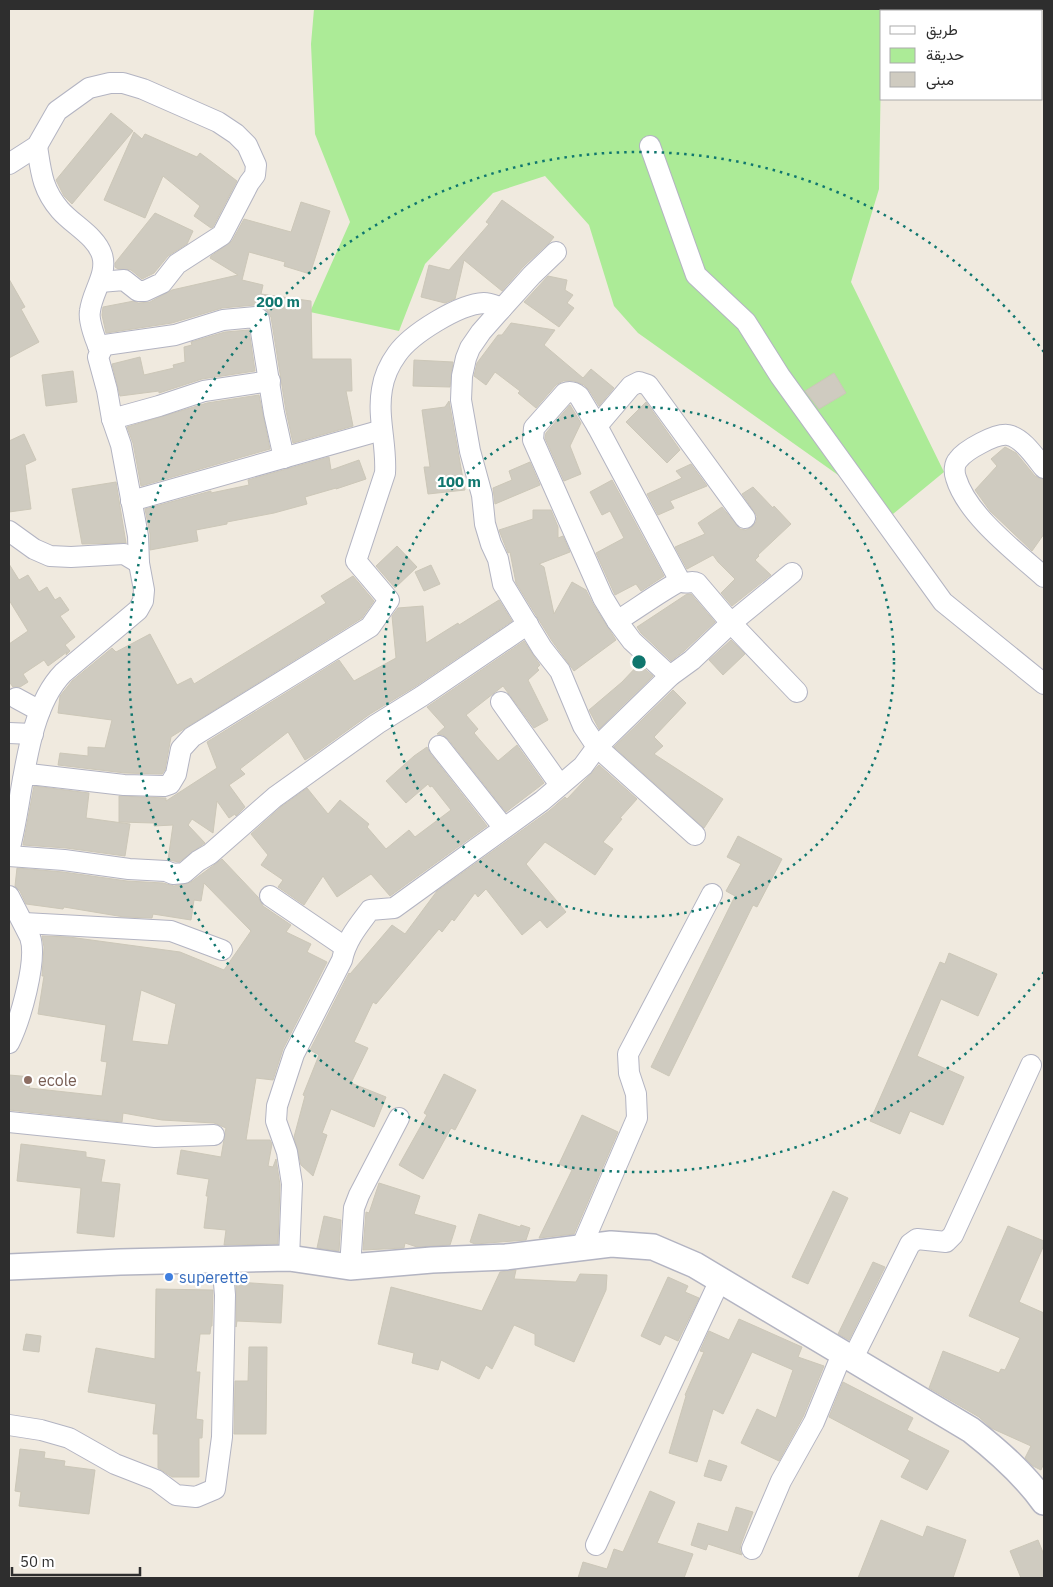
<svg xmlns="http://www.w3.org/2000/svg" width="1053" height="1587" viewBox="0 0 1053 1587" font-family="'IBM Plex Sans',Vazirmatn,sans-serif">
<rect width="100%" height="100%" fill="#f0eadf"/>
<polygon fill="#aceb97" points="314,9 880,9 881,68 879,189 851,282 944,472 893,514 638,333 614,306 589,225 545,176 493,193 425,264 399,331 310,312 350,222 315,134 311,44"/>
<g fill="#cfcbc0" stroke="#ccc7b8" fill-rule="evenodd">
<polygon points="111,113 133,131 72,204 64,196 56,180"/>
<polygon points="134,132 142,139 145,134 197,157 200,153 237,181 213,227 211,228 194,216 200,206 163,176 145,218 104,200"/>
<polygon points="502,200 554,237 550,242 524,266 502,291 464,260 455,299 445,303 421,297 429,265 449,270 489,224 486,222"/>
<polygon points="301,202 330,211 310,274 284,266 285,262 249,252 242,280 263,285 261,294 311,301 312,359 351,359 352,391 346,391 353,426 293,443 286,411 271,317 266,309 255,305 222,308 172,323 106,333 102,315 103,307 134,301 138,303 150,302 172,290 238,275 210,258 211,256 232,241 244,219 291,232"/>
<polygon points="155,213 193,231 187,244 168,256 154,273 142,279 131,270 118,269 115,267 115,263"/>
<polygon points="548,276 567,280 565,290 573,295 567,303 574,308 559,327 524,302"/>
<polygon points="9,279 25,307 21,309 39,342 9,358"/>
<polygon points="511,323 555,330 544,345 583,378 591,369 614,388 599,406 589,390 584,385 574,381 563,381 556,385 536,408 518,393 520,391 495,372 486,385 474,376 477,363 498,335 502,335"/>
<polygon points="249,330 255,371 202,379 159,393 159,391 120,396 112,364 140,357 144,375 174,368 173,365 185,362 184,347 192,345 191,342 225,332"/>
<polygon points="414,360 453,362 450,387 413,386"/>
<polygon points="73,371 77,402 46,406 42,375"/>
<polygon points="834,373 846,393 819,409 805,391"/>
<polygon points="259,395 270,449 141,486 133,443 127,427 207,403"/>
<polygon points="449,401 465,490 428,494 424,467 430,467 422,410 445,407"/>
<polygon points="646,402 680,450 667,463 626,422"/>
<polygon points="570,405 581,423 570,446 581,474 564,481 545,438 546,433"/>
<polygon points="24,434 36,460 25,465 31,509 9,512 9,441"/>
<polygon points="1005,447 1016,453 1035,476 1044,480 1044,534 1032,551 990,511 975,490 997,466 991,459"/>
<polygon points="329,457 331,470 359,460 366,479 336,489 336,488 305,497 307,504 274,513 227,522 227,524 196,530 198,541 150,550 150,534 145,509 211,491 211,493 249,485 248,480"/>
<polygon points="530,462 540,485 495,504 493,488 512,480 509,471"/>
<polygon points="691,464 707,486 670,501 674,508 658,515 647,494 682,478 676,471"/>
<polygon points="612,480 664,576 641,591 636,584 615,595 596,553 624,538 610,511 602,515 590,492"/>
<polygon points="116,482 126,543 82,544 72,489"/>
<polygon points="753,487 773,508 774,506 791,524 758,555 759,556 755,560 771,575 732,606 721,593 735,579 718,562 713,555 687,569 675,547 705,534 698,523 722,507 740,529 746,530 752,527 756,522 757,516 742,494"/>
<polygon points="533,510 551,510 558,527 558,538 563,536 570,552 539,564 544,567 554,614 572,582 586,590 593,604 616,640 574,671 552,641 516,583 510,552 508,553 499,530 533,519"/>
<polygon points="397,546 417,567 395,588 376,566"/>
<polygon points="9,564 19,580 28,575 39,592 47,587 55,600 60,597 69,610 60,616 75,637 65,645 70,651 66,655 67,652 48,666 44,660 23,674 28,682 20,687 13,687 10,683 9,684 9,644 28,631 9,600"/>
<polygon points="431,565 440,584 424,591 415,572"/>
<polygon points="353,576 374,601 362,618 171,737 165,770 162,774 125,773 58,765 60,753 88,756 88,747 105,748 112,720 58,713 60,696 72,681 112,648 116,652 150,634 177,685 191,678 194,684 326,603 321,596"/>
<polygon points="687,594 691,594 715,622 684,651 671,661 641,633 637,627"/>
<polygon points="499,600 512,621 416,686 370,714 313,755 305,760 288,732 240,769 245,774 229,785 245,807 236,816 235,814 229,818 217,801 213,833 192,819 188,825 205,843 179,862 168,860 173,825 154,826 154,823 119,822 119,796 166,798 166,801 217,768 207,742 339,660 354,681 396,658 392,616 398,608 423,606 426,643 458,623 459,625"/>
<polygon points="731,640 745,654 723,675 709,660"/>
<polygon points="524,641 540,665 537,668 539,670 528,680 548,720 534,728 503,686 466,715 478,729 474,733 498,761 517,745 544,783 506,812 448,739 443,735 437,734 445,727 427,707"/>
<polygon points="639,664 653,676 599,729 589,710 622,682"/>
<polygon points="673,690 686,703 654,737 663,746 654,754 723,799 704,828 614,747"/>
<polygon points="427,747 430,753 487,826 390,896 371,874 337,897 323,876 304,905 278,887 283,880 261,865 268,855 251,834 282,806 307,788 328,814 340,800 369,824 367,827 386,849 409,830 415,837 451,810 432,786 430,787 428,784 406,803 386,781 414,756"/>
<polygon points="599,765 637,799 620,818 622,819 603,842 613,849 595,875 545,842 526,864 566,912 547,928 540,920 522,935 486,889 478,897 475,893 454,921 452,919 442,932 439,929 376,1004 373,1002 354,1042 368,1048 351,1083 386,1097 374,1127 331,1109 322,1133 327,1135 313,1176 301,1165 294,1137 305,1096 303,1095 319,1055 310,1050 349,973 350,974 392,925 405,934 437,891 549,811 565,797 567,799"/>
<polygon points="34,786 89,793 86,818 130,824 125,856 66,848 23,845"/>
<polygon points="738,836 782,859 757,907 753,905 669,1076 651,1067 735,896 726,891 741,864 727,857"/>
<path d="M222 859 258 897 263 906 291 925 286 932 311 944 307 952 327 962 283 1049 273 1080 256 1078 246 1140H270L272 1144 268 1166 273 1167 276 1159 280 1185 278 1244 224 1245 226 1230 204 1228 208 1196H206L209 1179 177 1174 181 1150 221 1157 226 1128 214 1123 162 1120 123 1113 122 1122 9 1110V1075L32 1077 29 1088 102 1096 107 1062 101 1061 106 1025 38 1014 44 976H42L44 947 42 936 69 937 180 952 224 970 251 931 204 883 201 901 194 900 191 920 153 914 152 918 124 917 64 907 63 909 26 904 20 891 15 886 17 868 63 872 127 881 163 883 174 886 191 882ZM141 990 176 1004 168 1045 132 1041Z"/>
<polygon points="949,953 997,974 978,1016 941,999 917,1056 964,1077 943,1125 910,1111 900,1134 870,1121 940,962 945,964"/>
<polygon points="444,1074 476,1090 455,1130 451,1128 423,1179 399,1165 427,1115 424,1113"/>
<polygon points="582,1115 618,1132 574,1234 539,1238 572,1170 559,1164"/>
<polygon points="21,1144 86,1152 86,1157 105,1160 101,1182 120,1184 114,1237 77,1233 81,1188 17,1181"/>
<polygon points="379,1183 420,1196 414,1214 456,1226 450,1245 417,1247 405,1243 404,1248 363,1250 366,1212 369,1213"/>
<polygon points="833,1191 848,1198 808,1284 792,1277"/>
<polygon points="479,1214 520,1227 521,1225 530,1228 526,1240 475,1244 470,1242"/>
<polygon points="324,1216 341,1220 339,1251 317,1248"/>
<polygon points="1008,1226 1044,1241 1044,1245 1019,1302 1044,1313 1044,1463 1041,1470 1033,1466 1025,1458 1031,1446 991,1428 979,1417 929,1388 943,1351 999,1373 1001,1369 1005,1370 1020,1338 969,1316"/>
<polygon points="873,1262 885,1267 849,1340 838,1334"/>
<polygon points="516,1270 514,1279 576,1282 580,1274 607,1275 606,1290 574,1362 535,1345 535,1334 514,1325 492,1369 486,1365 479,1379 441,1360 438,1370 412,1363 414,1353 378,1344 391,1287 482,1311 500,1272"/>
<polygon points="668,1277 688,1286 685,1292 699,1298 678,1341 665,1335 660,1345 641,1336"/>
<polygon points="236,1282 283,1285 281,1323 237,1321 236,1327"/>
<polygon points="156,1289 213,1290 212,1326 211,1326 210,1334 200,1334 196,1372 200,1372 196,1419 203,1420 202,1438 199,1438 199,1477 172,1477 158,1468 158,1434 153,1434 156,1404 88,1392 96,1348 155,1359"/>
<polygon points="739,1319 802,1347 798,1357 824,1366 803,1417 779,1461 741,1443 757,1409 776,1418 793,1370 752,1352 723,1414 713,1409 697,1462 669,1453 686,1396 685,1395 704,1352 700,1351 709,1331 729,1340"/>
<polygon points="26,1334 41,1336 39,1352 23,1350"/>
<polygon points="249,1347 267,1347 266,1434 234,1434 235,1381 248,1381"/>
<polygon points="843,1382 913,1418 907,1430 949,1451 927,1490 901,1477 910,1460 829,1417"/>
<polygon points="20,1449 45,1452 44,1458 65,1461 64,1466 95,1470 89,1514 19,1506 21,1492 15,1491"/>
<polygon points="709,1460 727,1466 721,1481 704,1476"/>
<polygon points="650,1491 675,1502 657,1543 693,1554 684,1578 578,1578 583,1562 607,1569 614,1549 623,1552"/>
<polygon points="736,1507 753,1512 741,1544 740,1550 742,1555 708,1544 706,1550 691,1545 698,1523 728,1532"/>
<polygon points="881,1520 923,1537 927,1526 966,1540 953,1578 858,1578"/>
<polygon points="1038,1540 1044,1555 1044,1578 1021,1578 1010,1551"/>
</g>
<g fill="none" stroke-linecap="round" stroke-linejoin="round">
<defs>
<g id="minor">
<polyline points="650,146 696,275 746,322 780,376 943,602 1044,684"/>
<polyline points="9,164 37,146 57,111 89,88 110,83 123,83 143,89 218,122 236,134 247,145 256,165 255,175 249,183 222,235 177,264 162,283 145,291 138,291 124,280 100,282"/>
<polyline points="98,346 175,335 223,320 256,317 259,319 274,413 284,458"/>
<polyline points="112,419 159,406 204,391 270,381"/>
<polyline points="597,426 631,386 639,382 648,385 745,518"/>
<path d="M1044 468C1035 457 1023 438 1008 435 996 433 965 450 958 460 954 464 954 473 956 478 967 515 1016 552 1044 577"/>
<polyline points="131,501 382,430"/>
<polyline points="9,531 34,549 50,556 71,557 124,554 139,563"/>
<path d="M617 621C638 608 658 593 680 581"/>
<path d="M670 676 632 641 617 621 603 598 533 440 534 428 565 393C570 391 574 392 579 396L597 426 680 581C686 585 691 580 697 583L731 623 797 692"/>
<polyline points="16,698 40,711"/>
<polyline points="501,702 560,785"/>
<polyline points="9,733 33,734"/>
<polyline points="439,746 504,828"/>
<path d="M23 780 29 774 124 785 164 786 170 784 176 774 181 749 192 737 370 627 389 600 356 561 385 473C387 445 377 417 382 389 384 376 389 365 397 354 411 334 459 304 484 303 490 303 496 306 502 308"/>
<polyline points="695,835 597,747 670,676 692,660 731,623 792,573"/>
<path d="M9 851C24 798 24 713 63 673L138 610 143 601 144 590 139 563 138 536 121 445 112 419 107 390 98 357 101 351C96 343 88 320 90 311 92 292 108 274 102 255 96 236 73 225 60 210 42 189 41 172 37 146"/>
<polyline points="9,856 64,860 129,869 166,871 173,874 184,873 198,861 210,854 275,797 377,724 422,696 528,624"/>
<path d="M9 896 30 937C38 960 20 1021 9 1043"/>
<polyline points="270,896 345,947"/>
<polyline points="24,923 171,931 222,950"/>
<polyline points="9,1122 155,1137 214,1135"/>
<polyline points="581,1248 637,1118 636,1094 629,1073 628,1054 712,894"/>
<path d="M289 1258 292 1184 287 1152 276 1121 277 1106 294 1054 342 960C346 940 358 926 370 910L394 908 542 801 583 766 597 747 583 726 560 671 542 648 503 584 498 559 491 544 485 524 482 495 470 451 461 400 462 376 466 358 470 348 481 332 496 315 532 275 556 252"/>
<polyline points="350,1267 354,1208 359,1195 399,1118"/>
<polyline points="852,1360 910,1244 917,1239 946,1242 953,1235 1031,1065"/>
<polyline points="9,1425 41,1430 69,1438 115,1464 156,1480 176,1495 196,1497 215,1489 222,1437 225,1295 222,1259"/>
<polyline points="596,1545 720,1280"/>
<polyline points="752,1549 781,1481 814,1422 842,1354"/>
</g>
<path id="tertiary" d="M9 1267 120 1262 289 1258 350 1267 432 1260 506 1257 611 1244 653 1247 695 1265 971 1430C999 1452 1024 1474 1044 1502"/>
</defs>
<use href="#minor" stroke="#b3b4c2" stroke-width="22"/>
<use href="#tertiary" stroke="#b3b4c2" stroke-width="28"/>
<use href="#minor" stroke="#fff" stroke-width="20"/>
<use href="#tertiary" stroke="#fff" stroke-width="25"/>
</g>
<g fill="none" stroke="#0f766e" stroke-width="2.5" stroke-dasharray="2.5 5">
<circle cx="639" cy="662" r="255"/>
<path d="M1044 972A510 510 0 1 1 1044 352"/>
</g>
<circle fill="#8d6e63" stroke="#fff" stroke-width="2" cx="28" cy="1080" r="5"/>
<circle fill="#3f7fe0" stroke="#fff" stroke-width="2" cx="169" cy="1277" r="5"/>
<g text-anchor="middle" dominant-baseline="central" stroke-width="4.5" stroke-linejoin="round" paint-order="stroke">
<g font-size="16" fill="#785e54" stroke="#fff" text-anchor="start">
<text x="38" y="1080">ecole</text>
</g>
<g font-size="16" fill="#366cbe" stroke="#fff" text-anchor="start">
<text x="179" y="1277">superette</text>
</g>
</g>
<circle cx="639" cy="662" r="8" fill="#0f766e" stroke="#fff" stroke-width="2.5"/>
<g font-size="15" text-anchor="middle" font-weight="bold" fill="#0f766e" stroke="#fff" stroke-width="4.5" stroke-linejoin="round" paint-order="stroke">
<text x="278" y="307">200 m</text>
<text x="459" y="487">100 m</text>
</g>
<rect width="1053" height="1587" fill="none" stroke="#2e2e2e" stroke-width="20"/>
<rect x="880" y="10" width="162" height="90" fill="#ffffff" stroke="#ababab"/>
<rect x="890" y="26" width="25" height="8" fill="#ffffff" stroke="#ababab"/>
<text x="926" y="35" font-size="15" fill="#2e2e2e">طريق</text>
<rect x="890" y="48" width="25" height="15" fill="#aceb97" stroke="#ababab"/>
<text x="926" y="60" font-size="15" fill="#2e2e2e">حديقة</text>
<rect x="890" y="72" width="25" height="15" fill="#cfcbc0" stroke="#ababab"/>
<text x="926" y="85" font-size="15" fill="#2e2e2e">مبنى</text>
<path d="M12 1567v8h128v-8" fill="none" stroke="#2e2e2e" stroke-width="2.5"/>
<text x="20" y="1567" font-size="15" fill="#2e2e2e" stroke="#ffffff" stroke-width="4" paint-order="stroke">50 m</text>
</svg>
